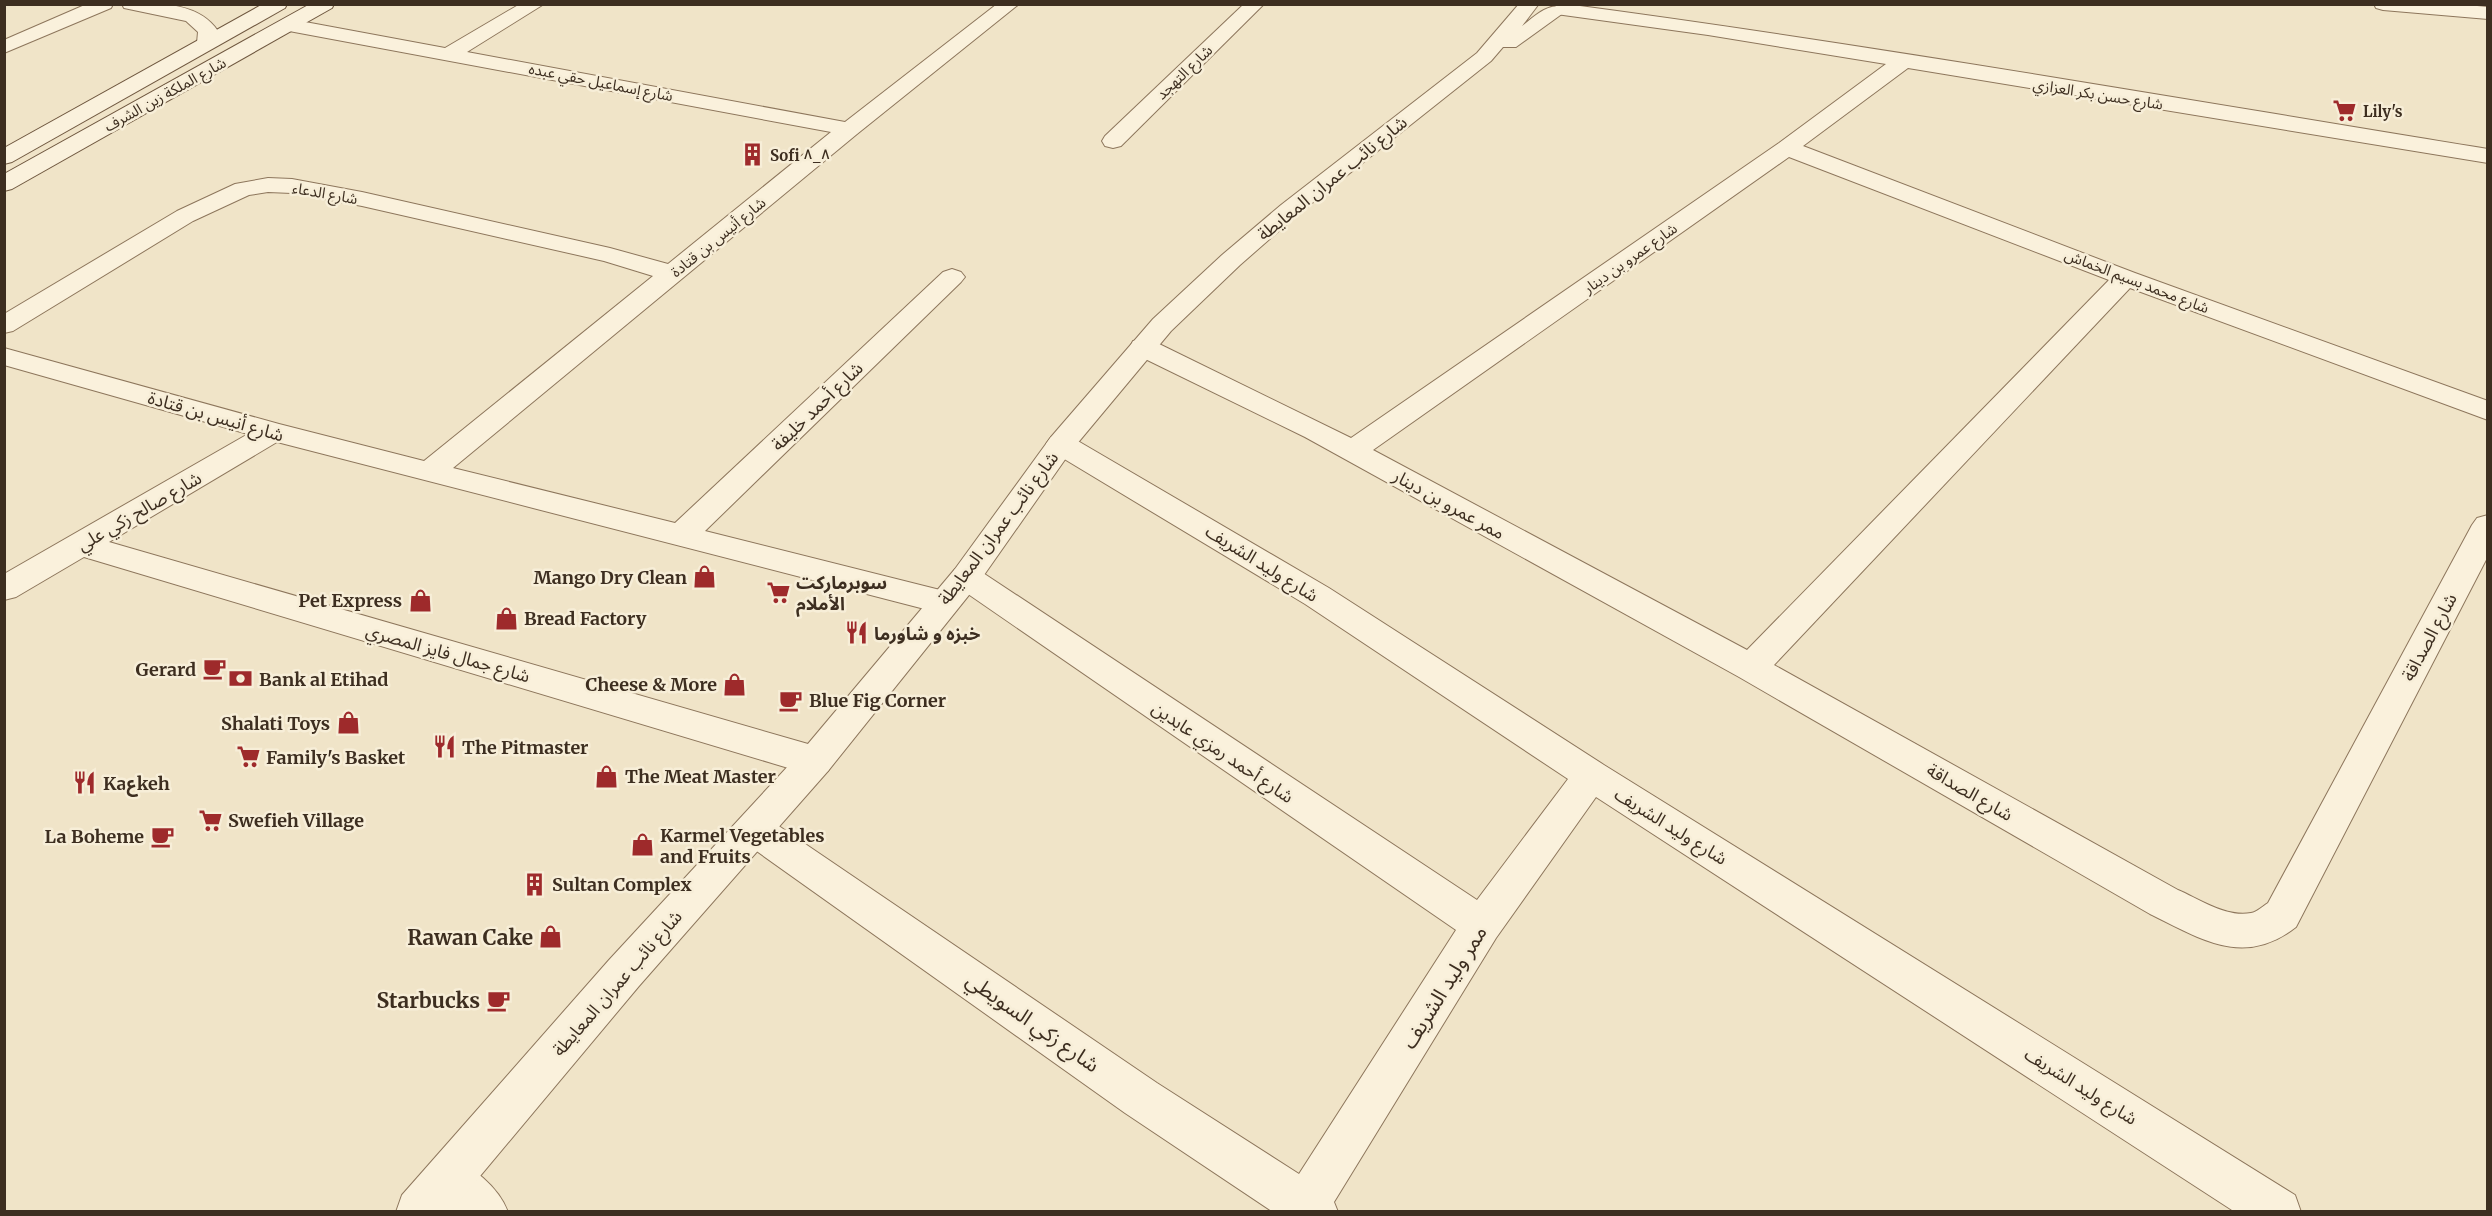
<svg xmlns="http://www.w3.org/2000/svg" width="2492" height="1216" viewBox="0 0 2492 1216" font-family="Merriweather,'Noto Sans Arabic',serif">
<rect width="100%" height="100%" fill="#f0e4c8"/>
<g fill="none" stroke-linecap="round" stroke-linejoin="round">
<defs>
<g id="minor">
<polygon points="87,4 113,4 111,8 4,53 4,40"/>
<polygon points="520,4 544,4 467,52 845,122 997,4 1019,4 857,134 453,468 675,523 943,272 952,269 961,272 965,277 961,282 705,531 956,594 960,602 956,610 944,614 277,442 109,542 815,746 828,751 833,761 828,771 815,776 84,557 16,597 4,600 4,574 248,434 4,365 4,348 279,424 424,461 653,276 604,261 362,206 292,193 268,192 249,195 193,221 13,331 4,333 4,314 177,211 235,184 268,178 292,179 362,192 610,248 668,264 831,132 289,31 282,29 279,25 282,21 289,19 445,48"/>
<polygon points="1244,4 1264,4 1121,146 1113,148 1105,146 1102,141 1105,136"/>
<path d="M1565 4C1874 45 2180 99 2488 149V163L1908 68 1803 146 2135 273 2488 401V420L2130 288 1774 665 2178 890C2199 899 2227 918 2251 913 2257 912 2263 906 2268 903L2472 525 2477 518 2488 515V556L2296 927C2244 968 2201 939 2150 914L1739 677 1305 437 1133 353 1130 347 1133 341 1143 339 1153 341 1351 438 1779 143 1886 64 1708 35 1556 14 1553 10 1556 6ZM1789 157 2109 280 1747 650 1373 450Z"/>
<polygon points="2374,4 2456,4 2488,7 2488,19 2383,10 2376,8"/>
<polygon points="1061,435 1071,437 1329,588 1604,765 2295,1195 2301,1212 2235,1212 1596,797 1496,938 1334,1202 1338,1212 1273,1212 1125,1113 741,840 735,829 741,818 754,813 767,818 1157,1083 1299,1174 1456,930 955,585 950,577 955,569 966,566 977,569 1477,900 1568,779 1305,604 1051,451 1046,444 1051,437"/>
<path d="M447 1156C472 1166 498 1186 508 1212H449L431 1195 424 1179 431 1163Z"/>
</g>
<g id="tertiary">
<path d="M122 4C155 4 197 0 218 31L217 43 214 47H200L197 43 198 32 186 21 124 8Z"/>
<path d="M1519 4 1538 5 1522 26C1534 17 1547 3 1563 7L1566 11 1516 47H1503L1491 61 1297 215 1240 265 1171 331 1071 451 977 585 828 771 639 986 450 1212H396L402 1195 609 960 802 751 955 569 1051 437 1153 319 1222 255 1281 205 1477 53Z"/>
</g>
<g id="secondary">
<polygon points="263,4 287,4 285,8 12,162 4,164 4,148"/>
<polygon points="310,4 334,4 332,8 12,189 4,191 4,174"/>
</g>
</defs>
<use href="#minor" stroke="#8d765c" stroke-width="2"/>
<use href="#tertiary" stroke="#8d765c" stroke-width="2"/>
<use href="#secondary" stroke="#6f573f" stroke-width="2"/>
<use href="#minor" fill="#faf1dc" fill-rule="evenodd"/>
<use href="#tertiary" fill="#faf1dc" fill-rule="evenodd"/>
<use href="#secondary" fill="#faf1dc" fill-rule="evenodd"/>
</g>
<defs>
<symbol id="supermarket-bare" viewBox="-9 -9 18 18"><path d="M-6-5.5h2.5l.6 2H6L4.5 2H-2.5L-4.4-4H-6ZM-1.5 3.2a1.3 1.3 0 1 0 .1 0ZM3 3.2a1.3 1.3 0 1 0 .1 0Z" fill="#9e2a2b" stroke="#f7eed8" stroke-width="2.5" paint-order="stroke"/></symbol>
<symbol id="building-bare" viewBox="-9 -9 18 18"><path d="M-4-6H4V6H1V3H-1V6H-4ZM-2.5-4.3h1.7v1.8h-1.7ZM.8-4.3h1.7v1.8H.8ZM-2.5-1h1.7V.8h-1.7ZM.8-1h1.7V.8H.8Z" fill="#9e2a2b" stroke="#f7eed8" stroke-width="2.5" paint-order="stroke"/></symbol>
<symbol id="shop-bare" viewBox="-9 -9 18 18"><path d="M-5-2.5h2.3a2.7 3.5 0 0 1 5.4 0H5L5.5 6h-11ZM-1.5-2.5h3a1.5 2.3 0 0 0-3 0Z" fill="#9e2a2b" stroke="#f7eed8" stroke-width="2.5" paint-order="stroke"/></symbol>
<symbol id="restaurant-bare" viewBox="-9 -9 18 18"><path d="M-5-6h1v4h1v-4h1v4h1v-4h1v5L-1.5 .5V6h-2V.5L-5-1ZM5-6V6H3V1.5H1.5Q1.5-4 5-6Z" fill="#9e2a2b" stroke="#f7eed8" stroke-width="2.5" paint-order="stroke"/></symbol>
<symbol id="cafe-bare" viewBox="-9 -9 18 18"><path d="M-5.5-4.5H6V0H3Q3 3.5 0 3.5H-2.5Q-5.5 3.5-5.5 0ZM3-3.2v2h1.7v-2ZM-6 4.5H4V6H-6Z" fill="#9e2a2b" stroke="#f7eed8" stroke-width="2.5" paint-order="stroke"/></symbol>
<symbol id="bank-bare" viewBox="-9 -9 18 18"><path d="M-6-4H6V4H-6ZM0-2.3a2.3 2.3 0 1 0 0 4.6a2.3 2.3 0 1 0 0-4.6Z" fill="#9e2a2b" stroke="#f7eed8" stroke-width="2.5" paint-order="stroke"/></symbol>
</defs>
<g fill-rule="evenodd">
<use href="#supermarket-bare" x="2328" y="94" width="33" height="33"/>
<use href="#building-bare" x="736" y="138" width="33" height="33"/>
<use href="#shop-bare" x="688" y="560" width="33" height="33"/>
<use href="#supermarket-bare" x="762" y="576" width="33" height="33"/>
<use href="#shop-bare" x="404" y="584" width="33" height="33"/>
<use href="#shop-bare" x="490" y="602" width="33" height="33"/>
<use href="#restaurant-bare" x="840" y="616" width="33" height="33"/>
<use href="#cafe-bare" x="198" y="652" width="33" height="33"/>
<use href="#bank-bare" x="224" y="662" width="33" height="33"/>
<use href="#shop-bare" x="718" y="668" width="33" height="33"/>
<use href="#cafe-bare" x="774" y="684" width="33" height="33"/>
<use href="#shop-bare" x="332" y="706" width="33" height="33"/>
<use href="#restaurant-bare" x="428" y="730" width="33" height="33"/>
<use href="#supermarket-bare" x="232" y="740" width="33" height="33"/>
<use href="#shop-bare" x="590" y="760" width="33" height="33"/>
<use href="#restaurant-bare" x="68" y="766" width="33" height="33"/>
<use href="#supermarket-bare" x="194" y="804" width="33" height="33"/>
<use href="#cafe-bare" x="146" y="820" width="33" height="33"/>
<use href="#shop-bare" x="626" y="828" width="33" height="33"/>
<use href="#building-bare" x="518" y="868" width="33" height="33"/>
<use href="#shop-bare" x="534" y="920" width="33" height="33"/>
<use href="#cafe-bare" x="482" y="984" width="33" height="33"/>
</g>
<g text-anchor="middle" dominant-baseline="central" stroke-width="5" stroke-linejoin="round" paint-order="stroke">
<g font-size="15" fill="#3d2e20" stroke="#f7eed8">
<text transform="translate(1184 72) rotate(-44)">شارع التهجد</text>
<text transform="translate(601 82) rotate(11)">شارع إسماعيل حقي عبده</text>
<text transform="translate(165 94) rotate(-29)">شارع الملكة زين الشرف</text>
<text transform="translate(2098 94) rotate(9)">شارع حسن بكر العزازي</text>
<text transform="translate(325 193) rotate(10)">شارع الدعاء</text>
<text transform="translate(718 237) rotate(-39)">شارع أنيس بن قتادة</text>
<text transform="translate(1630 258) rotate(-35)">شارع عمرو بن دينار</text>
<text transform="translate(2137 281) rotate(21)">شارع محمد بسيم الخماش</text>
</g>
<g font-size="15" font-weight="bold" fill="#3d2e20" stroke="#f7eed8" text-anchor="start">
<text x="2363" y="111">Lily's</text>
<text x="770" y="155">Sofi ^_^</text>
</g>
<g font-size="18" fill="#3d2e20" stroke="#f7eed8">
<text transform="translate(1332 178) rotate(-39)">شارع نائب عمران المعايطة</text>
<text transform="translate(817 406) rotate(-44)">شارع أحمد خليفة</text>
<text transform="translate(216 416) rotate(16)">شارع أنيس بن قتادة</text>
<text transform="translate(1449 504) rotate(29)">ممر عمرو بن دينار</text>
<text transform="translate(139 511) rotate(-30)">شارع صالح زكي علي</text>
<text transform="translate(998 528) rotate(-53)">شارع نائب عمران المعايطة</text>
<text transform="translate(1262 563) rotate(32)">شارع وليد الشريف</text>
<text transform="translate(2429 637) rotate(-62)">شارع الصداقة</text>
<text transform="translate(448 653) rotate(16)">شارع جمال فايز المصري</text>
<text transform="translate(1223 752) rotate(34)">شارع أحمد رمزي عابدين</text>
<text transform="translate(1970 792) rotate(30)">شارع الصداقة</text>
<text transform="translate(1671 826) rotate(32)">شارع وليد الشريف</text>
<text transform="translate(617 983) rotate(-49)">شارع نائب عمران المعايطة</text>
<text transform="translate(2081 1086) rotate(32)">شارع وليد الشريف</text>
</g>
<g font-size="18" font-weight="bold" fill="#3d2e20" stroke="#f7eed8" text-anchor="start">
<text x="687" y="577" text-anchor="end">Mango Dry Clean</text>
<text x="796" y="582">سوبرماركت<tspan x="796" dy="21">الأملام</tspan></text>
<text x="402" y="600" text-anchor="end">Pet Express</text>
<text x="524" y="618">Bread Factory</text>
<text x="874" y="633">خبزه و شاورما</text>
<text x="196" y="669" text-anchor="end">Gerard</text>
<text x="259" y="679">Bank al Etihad</text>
<text x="717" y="684" text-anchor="end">Cheese &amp; More</text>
<text x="809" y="700">Blue Fig Corner</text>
<text x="330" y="723" text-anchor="end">Shalati Toys</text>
<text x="462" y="747">The Pitmaster</text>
<text x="266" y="757">Family's Basket</text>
<text x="625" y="776">The Meat Master</text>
<text x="103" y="783">Kaعkeh</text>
<text x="228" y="820">Swefieh Village</text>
<text x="660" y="835">Karmel Vegetables<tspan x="660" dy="21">and Fruits</tspan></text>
<text x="144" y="836" text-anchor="end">La Boheme</text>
<text x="552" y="884">Sultan Complex</text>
</g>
<g font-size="21" font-weight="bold" fill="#3d2e20" stroke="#f7eed8" text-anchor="end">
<text x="533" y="937">Rawan Cake</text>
<text x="480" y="1000">Starbucks</text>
</g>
<g font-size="21" fill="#3d2e20" stroke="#f7eed8">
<text transform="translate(1444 987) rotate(-58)">ممر وليد الشريف</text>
<text transform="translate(1033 1022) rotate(35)">شارع زكي السويطي</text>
</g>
</g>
<rect width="2492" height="1216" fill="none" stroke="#3d2e20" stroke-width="12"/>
</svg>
